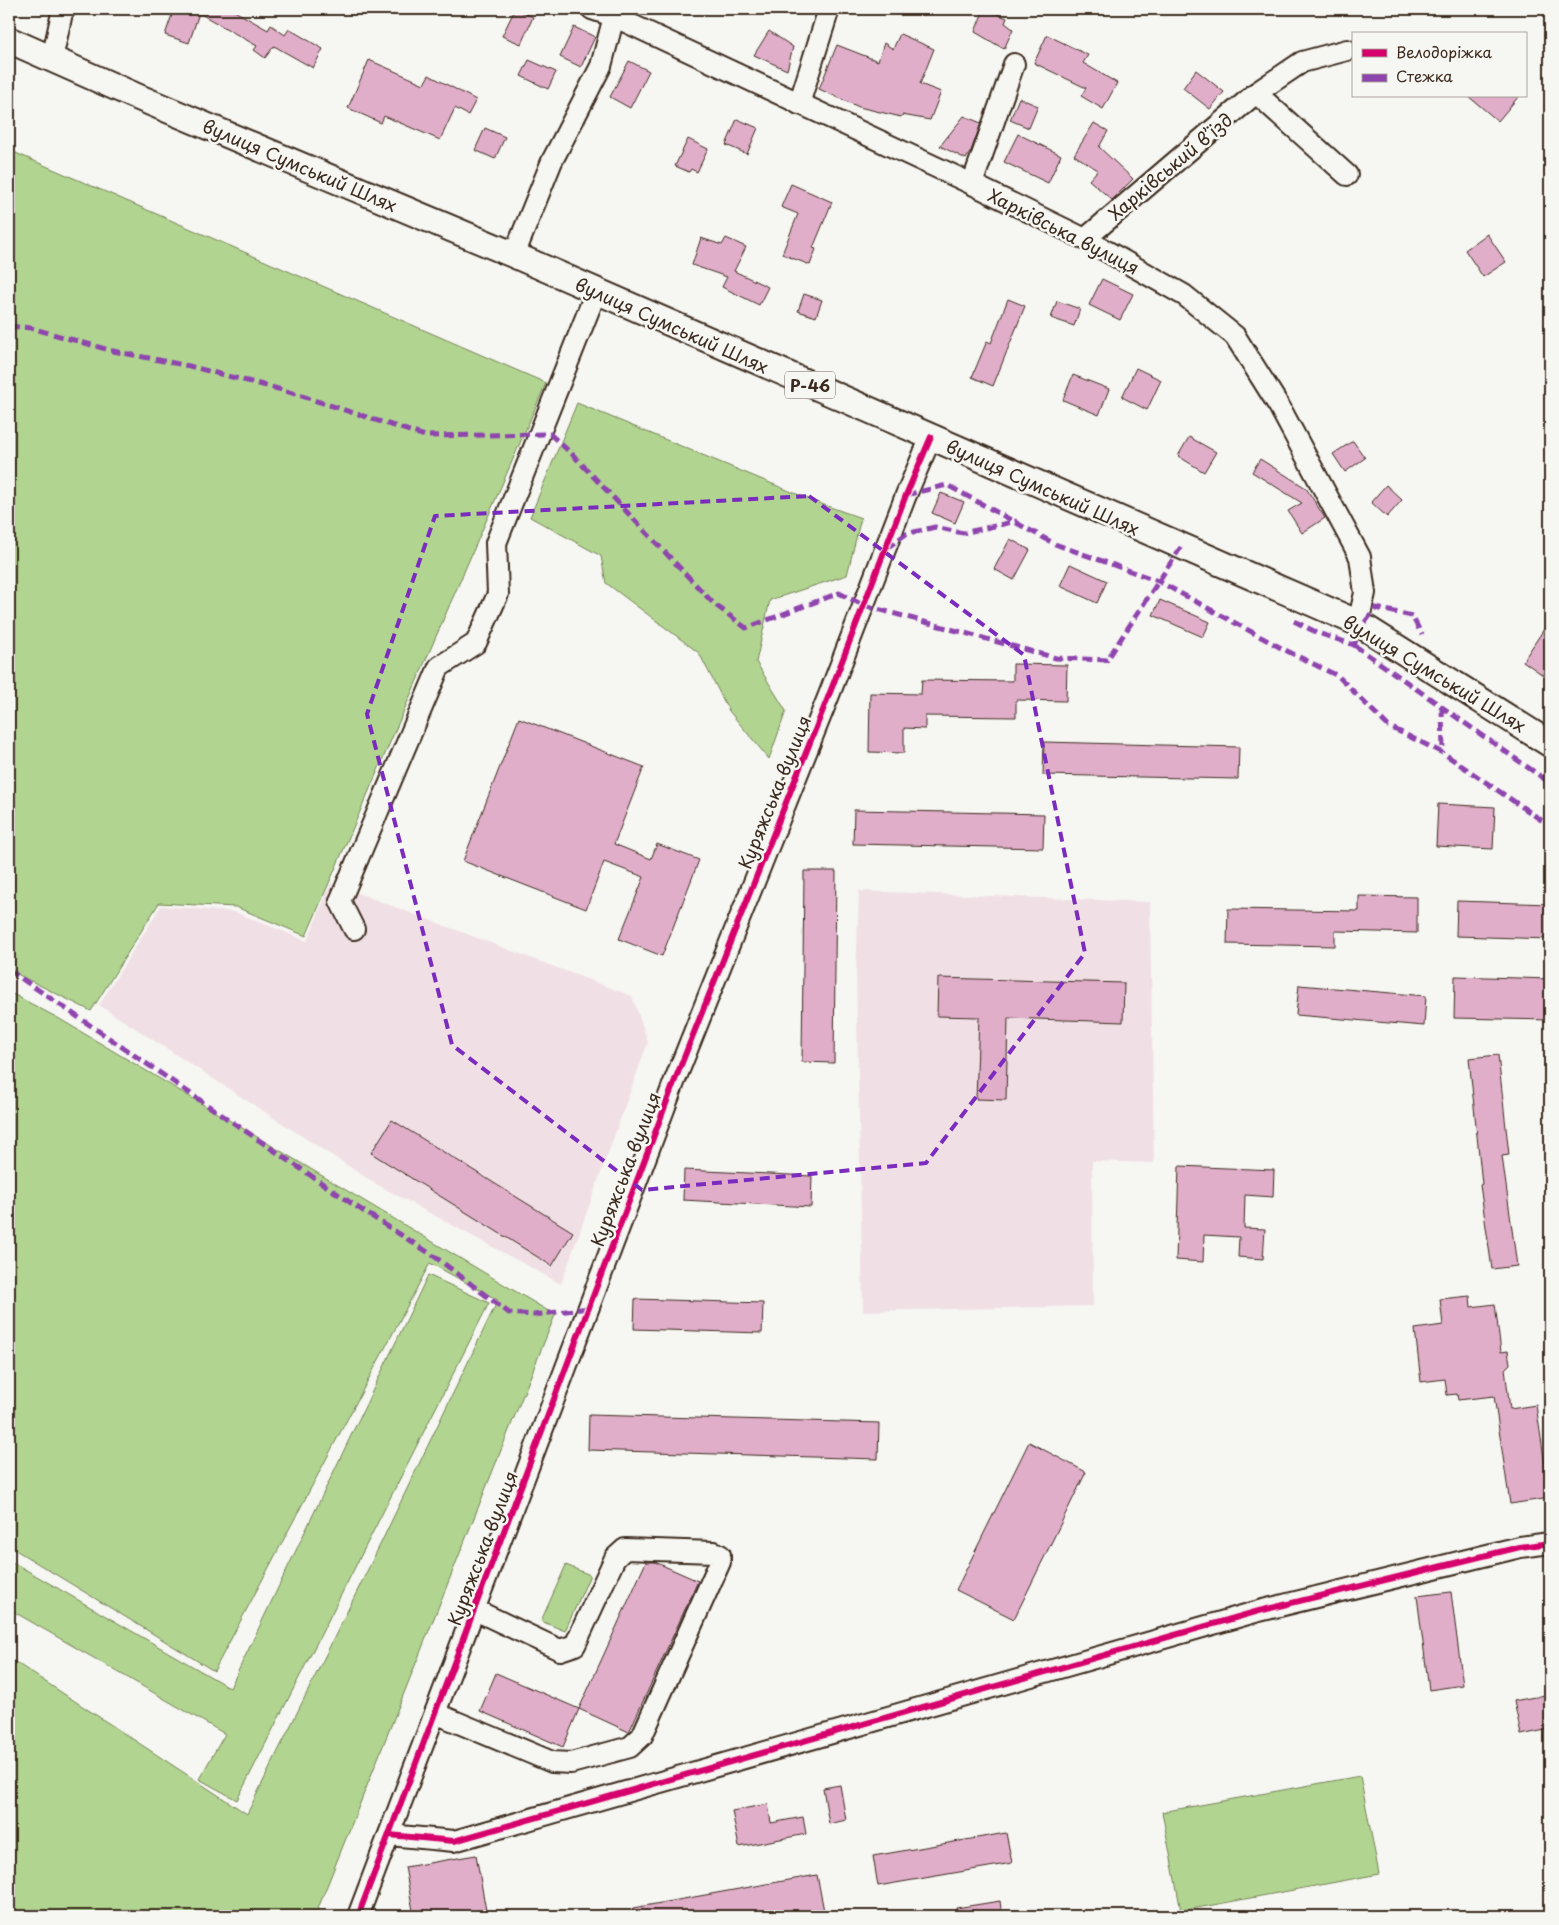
<svg xmlns="http://www.w3.org/2000/svg" width="1559" height="1925" viewBox="0 0 1559 1925" font-family="'Playpen Sans',sans-serif">
<rect width="100%" height="100%" fill="#f6f6f2"/>
<filter id="ink" filterUnits="userSpaceOnUse"><feTurbulence type="fractalNoise" baseFrequency=".02" numOctaves="2"/><feDisplacementMap in="SourceGraphic" scale="10" xChannelSelector="R" yChannelSelector="G"/><feConvolveMatrix kernelMatrix="1 2 1 2 8 2 1 2 1" color-interpolation-filters="sRGB"/></filter>
<g filter="url(#ink)">
<g fill="#f0e0e6">
<polygon points="331,883 632,996 648,1042 561,1284 376,1184 99,1005 161,906 235,912 307,941"/>
<polygon points="859,891 1150,902 1154,1163 1092,1161 1093,1306 863,1311 856,974"/>
</g>
<g fill="#b1d590" stroke="#768057">
<polygon points="9,150 546,383 306,936 236,907 159,903 91,1011 9,970"/>
<polygon points="577,403 816,502 861,518 847,575 770,600 756,662 786,711 769,759 729,711 699,653 606,583 601,556 530,517"/>
<polygon points="9,992 58,1018 555,1315 315,1916 9,1916 9,1658 247,1814 379,1547 498,1300 430,1263 214,1671 9,1546"/>
<polygon points="428,1275 489,1303 237,1800 199,1779 225,1734 9,1609 9,1560 230,1688"/>
<polygon points="566,1565 590,1575 565,1631 541,1621"/>
<polygon points="1360,1776 1379,1874 1181,1911 1162,1812"/>
</g>
<g fill="#e1aeca" stroke="#3b2a1e">
<polygon points="174,9 231,9 268,30 271,25 285,35 289,29 323,49 313,68 274,46 265,58 254,50 257,46 199,13 189,43 165,35"/>
<polygon points="515,9 533,17 521,44 502,36"/>
<polygon points="984,9 1007,18 1005,23 1013,29 1004,49 975,32"/>
<polygon points="574,27 595,37 581,67 560,57"/>
<polygon points="769,31 793,47 787,70 754,55"/>
<polygon points="900,34 934,49 920,84 941,92 930,120 902,115 901,117 859,107 819,89 837,45 878,61 884,43 893,49"/>
<polygon points="1047,35 1088,55 1083,63 1117,83 1103,109 1081,96 1086,88 1034,63"/>
<polygon points="369,60 424,84 429,75 476,100 468,115 455,108 440,140 384,116 381,123 348,108"/>
<polygon points="529,60 556,72 548,89 521,76"/>
<polygon points="629,61 649,71 630,108 610,97"/>
<polygon points="1196,70 1224,92 1210,109 1183,88"/>
<polygon points="1468,96 1519,96 1498,121"/>
<polygon points="1019,98 1038,106 1029,128 1010,120"/>
<polygon points="964,116 981,123 971,151 966,159 940,146"/>
<polygon points="737,119 758,128 747,154 726,145"/>
<polygon points="1094,123 1108,131 1099,147 1133,179 1112,200 1089,180 1098,170 1074,155"/>
<polygon points="485,128 505,137 495,159 475,150"/>
<polygon points="1018,134 1061,155 1048,183 1004,162"/>
<polygon points="688,139 708,149 697,172 691,169 689,172 675,166"/>
<polygon points="791,184 832,202 813,248 816,249 810,265 782,254 798,214 781,207"/>
<polygon points="1487,234 1506,262 1483,277 1465,250"/>
<polygon points="701,238 722,245 726,238 746,247 734,271 768,287 759,305 722,287 727,277 692,265"/>
<polygon points="1102,279 1133,294 1120,320 1089,305"/>
<polygon points="804,294 822,300 816,317 798,311"/>
<polygon points="1008,299 1025,306 993,386 972,377 987,341 991,343"/>
<polygon points="1057,301 1080,309 1074,326 1051,318"/>
<polygon points="1136,368 1161,380 1147,410 1122,397"/>
<polygon points="1073,375 1109,389 1099,415 1063,400"/>
<polygon points="1189,437 1216,452 1204,472 1178,456"/>
<polygon points="1353,441 1365,458 1345,472 1333,454"/>
<polygon points="1260,459 1306,488 1325,518 1302,533 1288,511 1302,503 1252,472"/>
<polygon points="1386,485 1402,500 1387,517 1371,502"/>
<polygon points="941,493 964,502 955,523 932,513"/>
<polygon points="1010,539 1030,550 1014,580 994,569"/>
<polygon points="1070,564 1107,581 1097,603 1060,586"/>
<polygon points="1160,600 1210,622 1203,637 1153,615"/>
<polygon points="1550,620 1550,680 1523,661"/>
<polygon points="1013,664 1067,665 1066,701 1016,700 1016,717 925,716 925,729 904,728 904,753 869,752 870,693 921,694 922,680 1013,681"/>
<polygon points="519,718 644,767 614,844 651,859 657,844 699,860 662,956 619,939 644,877 604,862 586,909 463,861"/>
<polygon points="1044,742 1239,747 1238,779 1043,775"/>
<polygon points="1438,804 1495,807 1493,849 1436,846"/>
<polygon points="854,810 1044,814 1043,848 853,844"/>
<polygon points="804,871 836,871 834,1063 802,1062"/>
<polygon points="1359,896 1417,897 1417,933 1335,931 1335,946 1227,944 1228,909 1359,911"/>
<polygon points="1457,901 1550,904 1550,939 1456,936"/>
<polygon points="1455,976 1550,979 1550,1020 1454,1018"/>
<polygon points="938,978 1124,983 1123,1022 1008,1018 1006,1100 976,1099 979,1017 937,1016"/>
<polygon points="1299,985 1426,996 1424,1026 1296,1015"/>
<polygon points="1498,1055 1509,1155 1502,1156 1517,1266 1492,1269 1480,1185 1482,1184 1469,1058"/>
<polygon points="392,1120 573,1232 552,1266 371,1153"/>
<polygon points="1179,1166 1274,1170 1273,1197 1245,1195 1244,1228 1265,1229 1263,1259 1238,1257 1239,1237 1204,1235 1203,1262 1176,1260"/>
<polygon points="684,1170 812,1176 811,1207 683,1200"/>
<polygon points="1470,1296 1471,1307 1495,1304 1501,1352 1508,1351 1510,1364 1505,1369 1510,1409 1536,1405 1550,1498 1510,1504 1494,1396 1458,1400 1457,1394 1447,1395 1445,1379 1421,1382 1415,1329 1443,1325 1440,1299"/>
<polygon points="635,1299 763,1303 762,1333 634,1329"/>
<polygon points="589,1415 879,1423 878,1459 588,1450"/>
<polygon points="1029,1442 1086,1472 1014,1619 956,1590"/>
<polygon points="646,1562 655,1562 698,1581 629,1732 579,1709"/>
<polygon points="1451,1592 1463,1685 1429,1690 1417,1596"/>
<polygon points="496,1673 579,1709 563,1747 480,1711"/>
<polygon points="1550,1694 1550,1729 1521,1735 1514,1701"/>
<polygon points="840,1785 846,1820 829,1824 823,1788"/>
<polygon points="768,1804 771,1823 803,1817 806,1834 739,1847 732,1811"/>
<polygon points="1006,1833 1012,1863 878,1886 873,1856"/>
<polygon points="476,1855 487,1916 414,1916 405,1867"/>
<polygon points="817,1875 825,1916 633,1916 633,1908"/>
<polygon points="1000,1901 1002,1916 957,1916 956,1908"/>
</g>
<g fill="none" stroke-linecap="round" stroke-linejoin="round">
<defs>
<g id="minor">
<polyline points="592,9 613,16 972,184 1085,239 1184,295 1235,336 1279,406 1360,557 1365,593 1358,623"/>
<polyline points="1347,50 1302,62 1256,93 1347,175"/>
<polyline points="52,59 62,13 65,9"/>
<polyline points="799,104 829,9"/>
<polyline points="972,184 1014,64"/>
<polyline points="1085,239 1256,93"/>
<polyline points="514,255 552,161 601,66 616,9"/>
<polyline points="354,929 340,901 439,667 476,643 498,594 496,543 596,292"/>
<polyline points="435,1713 552,1762 571,1763 630,1747 642,1736 720,1562 720,1555 714,1552 625,1549 615,1558 575,1645 560,1650 475,1610"/>
<polyline points="389,1835 454,1841 1259,1611 1520,1547 1550,1543"/>
<polyline points="358,1916 675,1080 829,695 906,495 931,437"/>
</g>
<polyline id="major" points="9,40 140,98 514,255 1358,623 1550,744"/>
</defs>
<use href="#minor" stroke="#3b2a1e" stroke-width="24"/>
<use href="#major" stroke="#3b2a1e" stroke-width="29"/>
<use href="#minor" stroke="#f6f6f2" stroke-width="20"/>
<use href="#major" stroke="#f6f6f2" stroke-width="25"/>
<g stroke="#8e44ad" stroke-width="5" stroke-dasharray="10 5" stroke-linecap="butt">
<polyline points="9,326 31,328 113,351 189,366 286,391 425,436 550,434 573,455 714,604 746,628 839,593 863,605 1056,658 1107,660 1181,547"/>
<polyline points="906,495 947,485 1055,544 1158,581 1283,649 1338,676 1388,726 1443,753 1550,826"/>
<polyline points="887,548 906,534 935,527 963,533 1017,521"/>
<polyline points="1294,621 1318,633 1354,645 1362,626 1376,608 1412,616 1422,635"/>
<polyline points="1354,645 1550,783"/>
<polyline points="1442,707 1443,753"/>
<polyline points="9,970 357,1207 434,1256 509,1313 534,1315 589,1308"/>
</g>
<defs>
<g id="cycleway">
<polyline points="389,1835 454,1841 1259,1611 1520,1547 1550,1543"/>
<polyline points="358,1916 675,1080 829,695 906,495 931,437"/>
</g>
</defs>
<use href="#cycleway" stroke="#f6f6f2" stroke-width="9"/>
<use href="#cycleway" stroke="#d6006c" stroke-width="6"/>
</g>
</g>
<path fill="none" stroke="#7b2cbf" stroke-width="4" stroke-dasharray="10 6" stroke-linejoin="round" d="M809 496 1024 655 1085 953 926 1163 642 1190 452 1045 367 714 435 516Z"/>
<g text-anchor="middle" dominant-baseline="central" stroke-width="5" stroke-linejoin="round" paint-order="stroke">
<rect fill="#f6f6f2" stroke="#73675e" stroke-width="1" x="785" y="371.5" width="50" height="27" rx="4"/>
<g font-size="16" font-weight="bold" fill="#3b2a1e">
<text x="810" y="385">Р-46</text>
</g>
<g font-size="18" fill="#3b2a1e" stroke="#f6f6f2">
<text transform="translate(300 165) rotate(23)">вулиця Сумський Шлях</text>
<text transform="translate(1170 166) rotate(-40)">Харківський в’їзд</text>
<text transform="translate(1064 231) rotate(27)">Харківська вулиця</text>
<text transform="translate(672 325) rotate(24)">вулиця Сумський Шлях</text>
<text transform="translate(1043 487) rotate(24)">вулиця Сумський Шлях</text>
<text transform="translate(1435 673) rotate(31)">вулиця Сумський Шлях</text>
<text transform="translate(774 792) rotate(-68)">Куряжська вулиця</text>
<text transform="translate(625 1169) rotate(-69)">Куряжська вулиця</text>
<text transform="translate(482 1548) rotate(-69)">Куряжська вулиця</text>
</g>
</g>
<rect width="1559" height="1925" fill="none" stroke="#f6f6f2" stroke-width="30"/>
<rect x="15" y="15" width="1529" height="1895" fill="none" stroke="#3b2a1e" stroke-width="2" filter="url(#ink)"/>
<rect x="1352" y="32" width="175" height="65" fill="#f6f6f2" stroke="#aba49d"/>
<rect x="1362" y="49" width="25" height="8" fill="#d6006c" stroke="#aba49d"/>
<text x="1396" y="58" font-size="15" fill="#3b2a1e">Велодоріжка</text>
<rect x="1362" y="74" width="25" height="8" fill="#8e44ad" stroke="#aba49d"/>
<text x="1396" y="82" font-size="15" fill="#3b2a1e">Стежка</text>
</svg>
